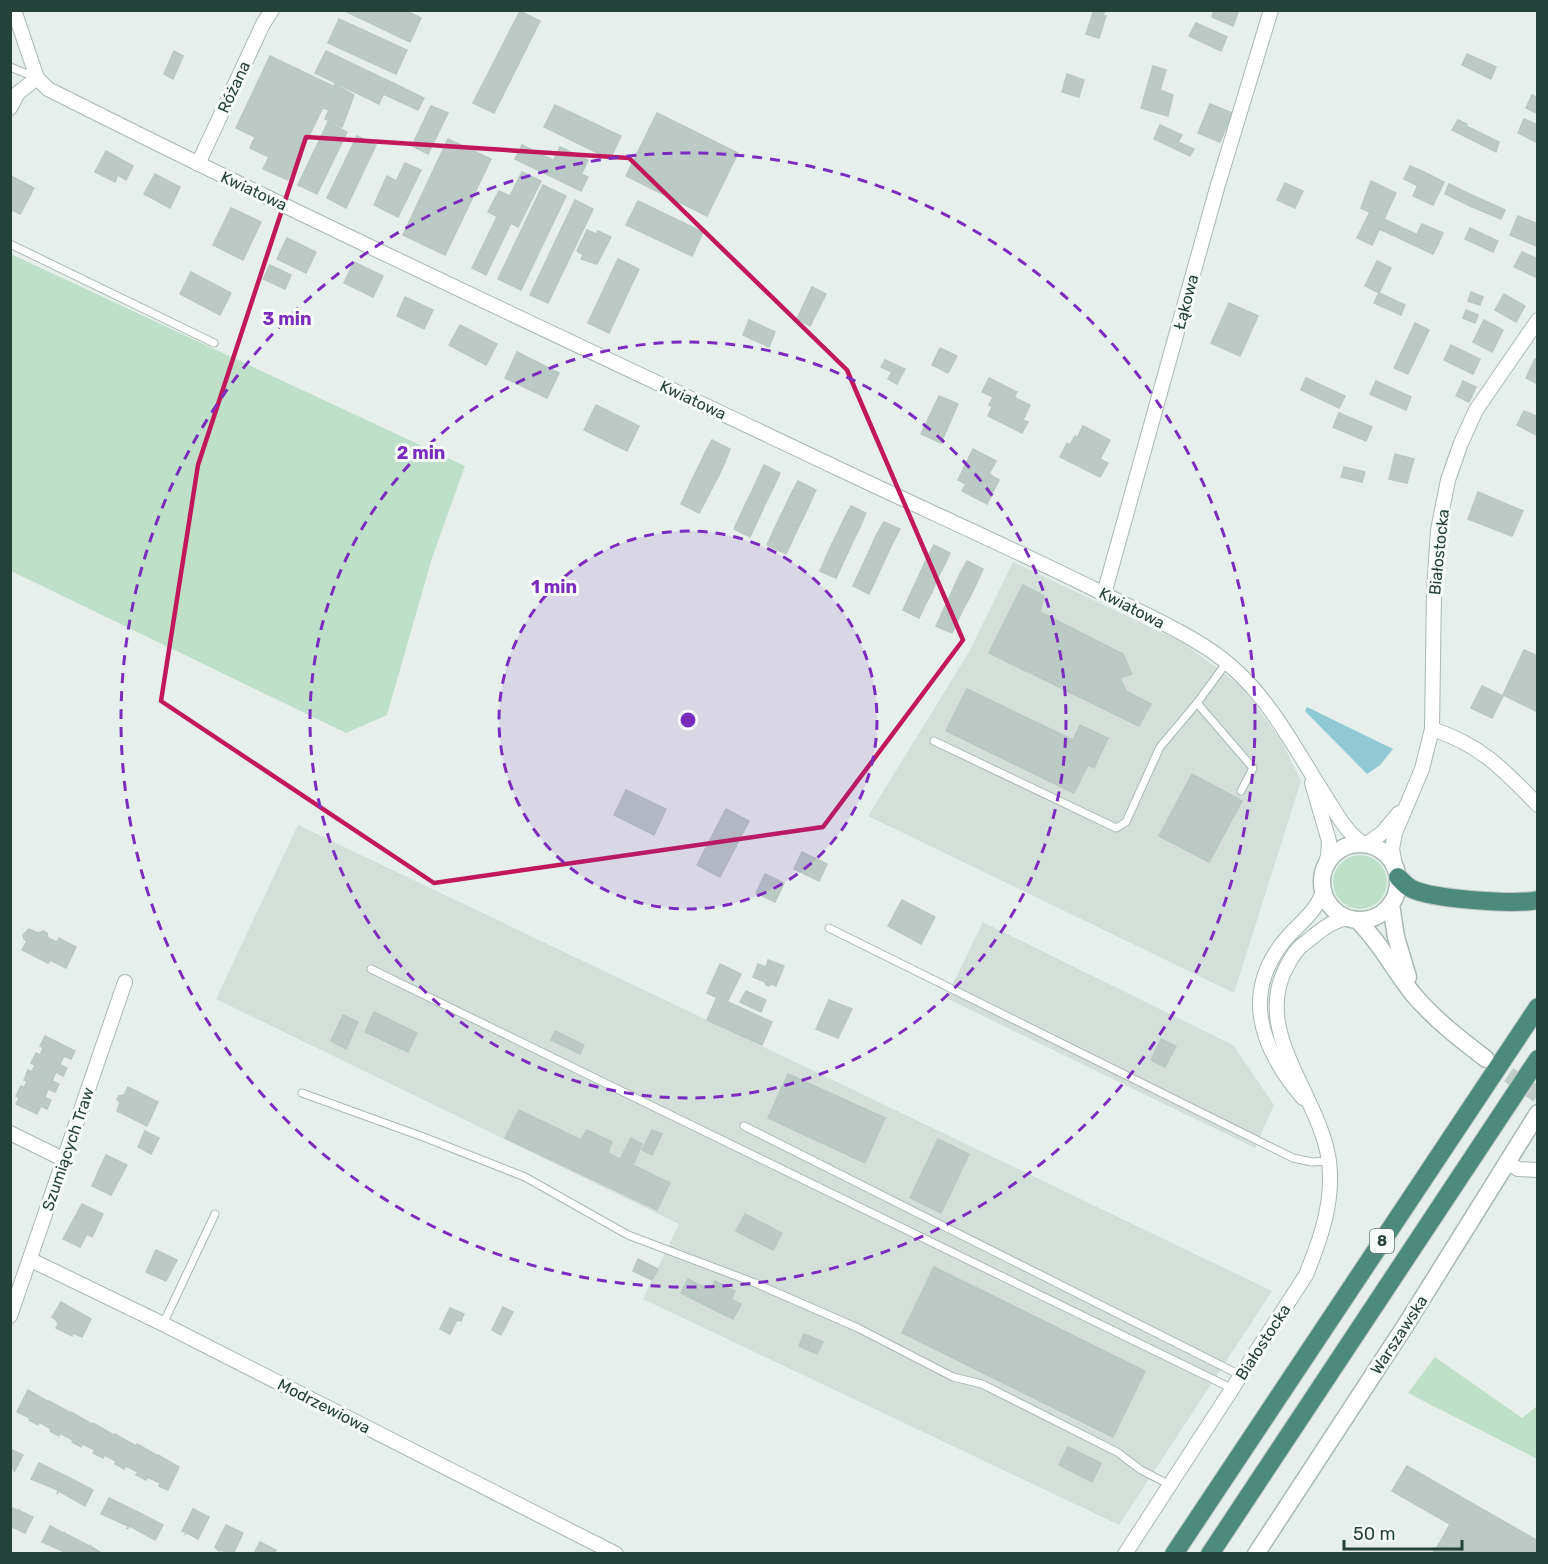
<svg xmlns="http://www.w3.org/2000/svg" width="1548" height="1564" viewBox="0 0 1548 1564" font-family="Rubik,sans-serif">
<rect width="100%" height="100%" fill="#e6efeb"/>
<g fill="#d4dfda">
<polygon points="1013,562 1182,642 1241,686 1281,740 1301,781 1234,993 868,816 969,652"/>
<polygon points="298,825 839,1083 1272,1291 1119,1525 643,1299 679,1224 216,999"/>
<polygon points="983,922 1233,1045 1274,1105 1255,1148 946,998"/>
</g>
<g fill="#bfe0c8">
<polygon points="11,254 465,466 432,558 387,715 346,733 11,571"/>
<circle cx="1360" cy="882" r="27"/>
<polygon points="1435,1357 1522,1418 1537,1406 1537,1459 1408,1393"/>
</g>
<polygon fill="#8ec9d4" points="1307,707 1393,749 1380,765 1367,774 1305,711"/>
<g fill="#bbcac4" stroke="#b8c9c2" stroke-width="1.5">
<polygon points="343,10 405,10 421,18 410,42"/>
<polygon points="1094,10 1105,10 1103,16 1106,16 1099,38 1086,34"/>
<polygon points="1214,10 1239,10 1233,26 1212,17"/>
<polygon points="520,11 540,21 494,113 473,103"/>
<polygon points="339,19 407,50 396,74 328,43"/>
<polygon points="1196,23 1227,37 1221,51 1189,36"/>
<polygon points="174,51 183,56 173,79 164,74"/>
<polygon points="326,51 389,81 379,104 315,73"/>
<polygon points="1467,54 1496,67 1491,79 1462,65"/>
<polygon points="270,56 333,86 288,180 263,169 269,157 250,148 255,137 236,128"/>
<polygon points="1153,66 1166,70 1160,90 1173,95 1168,116 1141,108"/>
<polygon points="1067,74 1084,80 1079,97 1062,92"/>
<polygon points="389,81 424,98 418,110 383,94"/>
<polygon points="335,84 354,95 342,127 325,119 329,110 324,108"/>
<polygon points="1532,95 1538,98 1538,114 1526,108"/>
<polygon points="1210,104 1232,113 1220,142 1198,133"/>
<polygon points="555,105 621,136 610,159 544,127"/>
<polygon points="431,106 448,113 428,154 412,146"/>
<polygon points="657,113 738,153 707,216 626,176"/>
<polygon points="1524,119 1538,125 1538,143 1518,133"/>
<polygon points="1458,120 1467,124 1466,126 1499,142 1496,152 1452,130"/>
<polygon points="328,122 347,132 317,194 298,185"/>
<polygon points="1160,125 1182,135 1178,142 1194,149 1190,156 1154,139"/>
<polygon points="357,136 376,145 346,208 327,198"/>
<polygon points="448,139 491,159 445,255 403,235"/>
<polygon points="522,145 588,177 581,191 515,159"/>
<polygon points="560,147 588,160 582,173 554,160"/>
<polygon points="106,151 133,166 126,180 118,175 115,182 95,172"/>
<polygon points="405,163 421,170 398,217 374,205 387,176 396,181"/>
<polygon points="1410,166 1424,172 1418,186 1404,179"/>
<polygon points="522,172 541,181 529,205 510,196"/>
<polygon points="1424,172 1444,182 1433,205 1413,196"/>
<polygon points="155,174 180,187 170,208 144,194"/>
<polygon points="11,176 34,188 20,214 10,209"/>
<polygon points="1371,181 1396,193 1384,219 1361,208"/>
<polygon points="1285,183 1303,191 1295,208 1277,200"/>
<polygon points="1449,184 1474,196 1470,206 1445,194"/>
<polygon points="543,185 566,196 521,290 498,279"/>
<polygon points="499,191 529,205 518,227 488,212"/>
<polygon points="1474,196 1505,210 1501,219 1470,206"/>
<polygon points="575,200 593,209 548,303 530,295"/>
<polygon points="638,201 703,232 692,256 626,225"/>
<polygon points="231,208 261,222 243,260 213,245"/>
<polygon points="1370,212 1384,219 1372,245 1357,238"/>
<polygon points="1518,216 1538,224 1536,246 1510,235"/>
<polygon points="497,217 511,223 486,275 472,268"/>
<polygon points="1384,219 1405,229 1401,239 1379,229"/>
<polygon points="1422,224 1443,233 1438,244 1417,234"/>
<polygon points="1470,228 1498,241 1493,252 1465,239"/>
<polygon points="1405,229 1438,244 1433,254 1401,239"/>
<polygon points="587,230 596,234 598,231 611,237 597,264 581,259 583,255 577,251"/>
<polygon points="287,238 316,252 306,273 277,259"/>
<polygon points="1522,252 1538,259 1538,278 1514,267"/>
<polygon points="618,259 639,269 609,333 588,323"/>
<polygon points="1377,261 1391,268 1379,293 1365,286"/>
<polygon points="354,262 383,276 373,297 344,283"/>
<polygon points="270,265 291,275 285,289 263,279"/>
<polygon points="191,272 231,293 220,315 180,294"/>
<polygon points="812,287 826,294 810,326 797,319"/>
<polygon points="1471,292 1483,297 1480,305 1468,301"/>
<polygon points="1379,293 1405,305 1401,315 1374,303"/>
<polygon points="1504,294 1525,306 1516,322 1495,310"/>
<polygon points="405,297 433,310 424,329 397,316"/>
<polygon points="1229,303 1258,316 1240,356 1211,343"/>
<polygon points="1466,310 1478,315 1475,323 1463,318"/>
<polygon points="749,320 775,332 769,347 743,335"/>
<polygon points="1484,320 1503,330 1492,352 1473,342"/>
<polygon points="1415,323 1429,330 1408,374 1394,368"/>
<polygon points="460,325 497,344 486,365 449,345"/>
<polygon points="1451,345 1459,349 1452,364 1444,360"/>
<polygon points="940,348 957,356 948,373 932,365"/>
<polygon points="1459,349 1480,359 1473,374 1452,364"/>
<polygon points="517,352 559,373 547,398 505,378"/>
<polygon points="1535,359 1538,361 1538,384 1526,378"/>
<polygon points="885,360 905,369 897,384 888,379 892,372 881,367"/>
<polygon points="989,378 1017,392 1014,397 1030,405 1023,420 1028,422 1022,433 988,416 992,407 989,405 993,397 982,392"/>
<polygon points="1306,378 1345,396 1339,408 1301,390"/>
<polygon points="1376,381 1411,397 1406,410 1370,394"/>
<polygon points="1463,381 1476,387 1469,402 1456,396"/>
<polygon points="939,396 958,404 941,443 921,434"/>
<polygon points="596,405 639,426 627,451 584,430"/>
<polygon points="1524,411 1538,417 1538,436 1517,425"/>
<polygon points="1339,413 1372,427 1366,441 1333,427"/>
<polygon points="1083,426 1110,440 1100,459 1108,463 1100,477 1060,457 1067,443 1070,445 1075,436 1077,438"/>
<polygon points="712,440 730,449 725,462 705,453"/>
<polygon points="973,449 996,461 989,474 999,480 987,504 962,491 966,484 958,480"/>
<polygon points="705,453 725,462 719,475 699,466"/>
<polygon points="1395,454 1414,459 1407,483 1389,479"/>
<polygon points="764,465 780,473 774,486 758,478"/>
<polygon points="699,466 719,475 712,488 693,478"/>
<polygon points="1344,467 1365,472 1362,482 1341,477"/>
<polygon points="693,478 712,488 706,500 687,491"/>
<polygon points="758,478 774,486 768,498 752,491"/>
<polygon points="798,481 816,490 810,503 791,494"/>
<polygon points="687,491 706,500 699,513 681,504"/>
<polygon points="752,491 768,498 762,511 746,503"/>
<polygon points="1478,492 1523,511 1512,536 1468,519"/>
<polygon points="791,494 810,503 804,516 785,507"/>
<polygon points="746,503 762,511 756,524 740,516"/>
<polygon points="851,506 866,513 860,527 844,519"/>
<polygon points="785,507 804,516 798,528 779,519"/>
<polygon points="740,516 756,524 750,537 734,529"/>
<polygon points="779,519 798,528 792,541 773,532"/>
<polygon points="844,519 860,527 854,539 838,532"/>
<polygon points="884,522 900,529 893,542 877,534"/>
<polygon points="773,532 792,541 786,554 767,545"/>
<polygon points="838,532 854,539 848,552 832,544"/>
<polygon points="877,534 893,542 887,555 871,547"/>
<polygon points="832,544 848,552 842,565 826,557"/>
<polygon points="934,545 950,553 944,566 927,558"/>
<polygon points="871,547 887,555 881,568 865,560"/>
<polygon points="826,557 842,565 836,578 820,571"/>
<polygon points="927,558 944,566 937,579 921,571"/>
<polygon points="865,560 881,568 875,581 859,573"/>
<polygon points="967,561 983,569 977,582 960,574"/>
<polygon points="921,571 937,579 932,592 915,584"/>
<polygon points="859,573 875,581 869,594 853,586"/>
<polygon points="960,574 977,582 971,595 954,587"/>
<polygon points="915,584 932,592 925,605 909,597"/>
<polygon points="1023,585 1044,596 1040,612 1123,654 1132,674 1120,678 1126,691 1151,704 1139,726 989,653"/>
<polygon points="954,587 971,595 964,607 948,600"/>
<polygon points="909,597 925,605 919,618 903,610"/>
<polygon points="948,600 964,607 958,620 942,613"/>
<polygon points="942,613 958,620 952,633 936,626"/>
<polygon points="1524,650 1538,656 1538,712 1503,695"/>
<polygon points="1482,686 1503,696 1492,718 1471,708"/>
<polygon points="967,689 1073,740 1080,725 1108,738 1094,768 1088,765 1074,793 946,731"/>
<polygon points="1192,774 1242,801 1209,862 1159,836"/>
<polygon points="626,790 666,809 654,835 614,815"/>
<polygon points="726,809 749,821 736,846 713,834"/>
<polygon points="713,834 736,846 720,877 697,865"/>
<polygon points="802,852 827,864 819,881 794,869"/>
<polygon points="765,874 784,883 775,902 756,893"/>
<polygon points="902,900 935,917 921,944 888,926"/>
<polygon points="29,929 38,933 43,931 47,933 48,938 57,942 59,938 76,947 66,968 50,960 48,963 22,950 27,941 24,939 23,935"/>
<polygon points="768,960 784,966 776,986 772,984 769,986 766,985 765,982 753,977 758,964 766,967"/>
<polygon points="720,964 741,974 727,1002 707,993"/>
<polygon points="746,991 766,1000 761,1012 740,1002"/>
<polygon points="717,997 772,1022 762,1045 707,1020"/>
<polygon points="829,1000 852,1009 838,1038 816,1029"/>
<polygon points="374,1012 417,1033 408,1052 365,1032"/>
<polygon points="343,1015 358,1022 346,1049 331,1041"/>
<polygon points="555,1031 584,1045 580,1054 551,1040"/>
<polygon points="45,1036 75,1051 71,1059 64,1056 60,1064 40,1055 43,1048 40,1046"/>
<polygon points="1161,1039 1176,1046 1165,1067 1151,1060"/>
<polygon points="36,1053 67,1068 63,1076 56,1072 52,1081 32,1071 35,1065 31,1063"/>
<polygon points="28,1070 59,1084 55,1092 48,1089 45,1097 24,1088 27,1081 24,1080"/>
<polygon points="788,1074 885,1118 865,1163 768,1118"/>
<polygon points="21,1086 51,1100 47,1109 41,1106 37,1114 16,1104 19,1098 16,1096"/>
<polygon points="128,1087 158,1102 147,1126 117,1111 120,1103 117,1099 119,1096 124,1095"/>
<polygon points="519,1110 581,1140 587,1130 612,1142 608,1153 620,1159 631,1138 642,1144 633,1165 670,1183 657,1210 505,1138"/>
<polygon points="652,1130 662,1134 652,1155 642,1150"/>
<polygon points="145,1131 159,1138 151,1154 138,1147"/>
<polygon points="938,1139 969,1154 941,1213 910,1198"/>
<polygon points="106,1155 127,1165 111,1195 92,1186"/>
<polygon points="82,1204 103,1214 92,1237 87,1234 80,1247 63,1239"/>
<polygon points="745,1214 782,1233 773,1250 736,1231"/>
<polygon points="156,1250 177,1260 166,1281 146,1272"/>
<polygon points="638,1259 658,1269 652,1280 633,1271"/>
<polygon points="934,1267 1145,1371 1113,1437 902,1333"/>
<polygon points="688,1279 710,1290 715,1281 735,1291 731,1299 741,1304 733,1319 681,1293"/>
<polygon points="61,1302 91,1319 82,1337 73,1333 72,1336 56,1328 58,1324 56,1320 52,1317"/>
<polygon points="503,1307 513,1312 501,1335 492,1330"/>
<polygon points="450,1308 464,1314 461,1321 457,1320 450,1334 440,1329"/>
<polygon points="804,1334 823,1342 817,1354 799,1346"/>
<polygon points="28,1390 49,1402 38,1425 29,1420 30,1418 17,1412"/>
<polygon points="49,1401 71,1413 59,1436 50,1431 51,1429 39,1422"/>
<polygon points="71,1412 92,1424 81,1447 72,1442 73,1440 61,1434"/>
<polygon points="93,1423 114,1435 103,1458 93,1453 95,1450 82,1444"/>
<polygon points="115,1434 136,1446 124,1469 115,1464 116,1461 104,1455"/>
<polygon points="137,1444 158,1456 146,1480 136,1475 138,1472 125,1466"/>
<polygon points="1068,1447 1101,1463 1092,1482 1059,1465"/>
<polygon points="10,1449 23,1455 14,1472 14,1469 10,1467"/>
<polygon points="158,1455 179,1467 168,1490 159,1486 160,1483 147,1477"/>
<polygon points="39,1463 66,1476 57,1494 58,1490 31,1479"/>
<polygon points="1407,1466 1538,1541 1538,1554 1456,1554 1439,1544 1450,1524 1392,1491"/>
<polygon points="66,1476 93,1490 85,1506 59,1491 57,1494"/>
<polygon points="109,1498 136,1511 127,1529 128,1526 101,1514"/>
<polygon points="10,1507 19,1511 19,1509 20,1511 33,1517 25,1533 10,1526"/>
<polygon points="193,1509 209,1517 198,1539 187,1533 185,1534 186,1532 182,1531"/>
<polygon points="136,1511 163,1525 155,1540 130,1526 127,1529"/>
<polygon points="226,1525 243,1533 233,1554 220,1550 219,1551 215,1547"/>
<polygon points="50,1526 63,1533 65,1532 64,1533 76,1539 69,1554 42,1542"/>
<polygon points="76,1539 89,1546 91,1545 90,1546 103,1554 69,1554"/>
<polygon points="260,1542 276,1550 274,1554 254,1554"/>
<polygon points="1439,1544 1456,1554 1432,1554"/>
</g>
<g fill="none" stroke-linecap="round" stroke-linejoin="round">
<polyline stroke="#bfccc8" stroke-width="16" stroke-dasharray="16 8" stroke-linecap="butt" points="1489,1061 1538,1095"/>
<defs>
<g id="service">
<polyline points="10,67 37,78"/>
<polyline points="10,244 214,343"/>
<polyline points="1197,703 1253,768 1241,791"/>
<polyline points="934,741 1116,828 1126,822 1160,747 1197,703 1227,662"/>
<polyline points="829,928 1293,1158 1312,1162 1329,1161"/>
<polyline points="371,969 1233,1389"/>
<polyline points="302,1093 426,1138 525,1177 628,1235 755,1283 858,1328 953,1377 982,1384 1117,1452 1141,1470 1170,1485"/>
<polyline points="744,1126 1242,1376"/>
<polyline points="163,1324 215,1214"/>
</g>
<g id="minor">
<path d="M14 10 37 78 48 89C308 220 572 342 835 467 921 508 1009 547 1094 589 1133 609 1174 626 1210 650 1264 686 1291 742 1324 794 1335 811 1345 831 1362 843"/>
<polyline points="10,108 18,93 37,78"/>
<polyline points="198,164 263,24 272,10"/>
<polyline points="1104,594 1217,188 1271,10"/>
<path d="M1432 729C1481 745 1503 769 1538 805"/>
<polyline points="1312,783 1329,841 1328,856 1323,871"/>
<polyline points="1367,844 1382,833 1399,813"/>
<polyline points="1395,865 1392,849 1395,833 1422,769 1432,729 1434,591 1438,530 1448,480 1461,443 1476,410 1538,320"/>
<path d="M1303 1098C1262 1050 1240 996 1284 941 1298 924 1316 913 1323 891"/>
<polyline points="10,1133 65,1160"/>
<polyline points="1506,1162 1518,1169 1538,1170"/>
<polyline points="31,1260 163,1324 616,1554"/>
<polyline points="10,1316 125,982"/>
<path d="M1125 1554 1306 1275C1321 1238 1334 1201 1329 1161 1320 1096 1252 1032 1286 968 1291 958 1296 949 1305 943 1319 932 1330 921 1347 918"/>
</g>
<g id="tertiary">
<circle cx="1360" cy="882" r="38"/>
<polyline points="1391,904 1396,937 1408,977"/>
<path d="M1357 920C1380 942 1393 969 1413 994 1434 1019 1460 1039 1486 1059"/>
<polyline points="1256,1554 1407,1323 1538,1113"/>
</g>
<g id="trunk">
<path d="M1398 877C1402 881 1406 886 1412 889 1433 899 1514 905 1538 900"/>
<polyline points="1174,1554 1538,1007"/>
<polyline points="1210,1554 1538,1059"/>
</g>
</defs>
<use href="#service" stroke="#a8b8b2" stroke-width="9"/>
<use href="#minor" stroke="#a8b8b2" stroke-width="16"/>
<use href="#tertiary" stroke="#a8b8b2" stroke-width="19"/>
<use href="#trunk" stroke="#c2cac8" stroke-width="20"/>
<use href="#service" stroke="#fff" stroke-width="7"/>
<use href="#minor" stroke="#fff" stroke-width="14"/>
<use href="#tertiary" stroke="#fff" stroke-width="16"/>
<use href="#trunk" stroke="#4c8a7c" stroke-width="18"/>
</g>
<path fill="none" stroke="#c2185b" stroke-width="4.5" stroke-linejoin="round" d="M306 137 629 158 847 370 963 640 823 827 434 883 161 701 198 465Z"/>
<circle cx="688" cy="720" r="189" fill="#7b2cbf" fill-opacity=".12"/>
<g fill="none" stroke="#7b2cbf" stroke-width="3" stroke-dasharray="10 8">
<circle cx="688" cy="720" r="189"/>
<circle cx="688" cy="720" r="378"/>
<circle cx="688" cy="720" r="567"/>
</g>
<g text-anchor="middle" dominant-baseline="central" stroke-width="6" stroke-linejoin="round" paint-order="stroke">
<rect fill="#f7fbf9" stroke="#637a73" stroke-width="1.5" x="1370" y="1229" width="24" height="24" rx="4.5"/>
<g font-size="15" font-weight="bold" fill="#24423a">
<text x="1382" y="1241">8</text>
</g>
<g font-size="16" fill="#24423a" stroke="#f7fbf9">
<text transform="translate(234 87) rotate(-65)">Różana</text>
<text transform="translate(254 191) rotate(25)">Kwiatowa</text>
<text transform="translate(1186 302) rotate(-75)">Łąkowa</text>
<text transform="translate(693 400) rotate(25)">Kwiatowa</text>
<text transform="translate(1439 552) rotate(-84)">Białostocka</text>
<text transform="translate(1132 608) rotate(27)">Kwiatowa</text>
<text transform="translate(68 1149) rotate(-71)">Szumiących Traw</text>
<text transform="translate(1399 1335) rotate(-57)">Warszawska</text>
<text transform="translate(1263 1342) rotate(-57)">Białostocka</text>
<text transform="translate(324 1406) rotate(27)">Modrzewiowa</text>
</g>
</g>
<circle cx="688" cy="720" r="9" fill="#7b2cbf" stroke="#f7fbf9" stroke-width="3"/>
<g font-size="18" text-anchor="middle" font-weight="bold" fill="#7b2cbf" stroke="#f7fbf9" stroke-width="6" stroke-linejoin="round" paint-order="stroke">
<text x="287" y="325">3 min</text>
<text x="421" y="459">2 min</text>
<text x="554" y="593">1 min</text>
</g>
<rect width="1548" height="1564" fill="none" stroke="#24423a" stroke-width="24"/>
<path d="M1344 1540v9h118v-9" fill="none" stroke="#24423a" stroke-width="3"/>
<text x="1353" y="1540" font-size="18" fill="#24423a" stroke="#f7fbf9" stroke-width="4.5" paint-order="stroke">50 m</text>
</svg>
